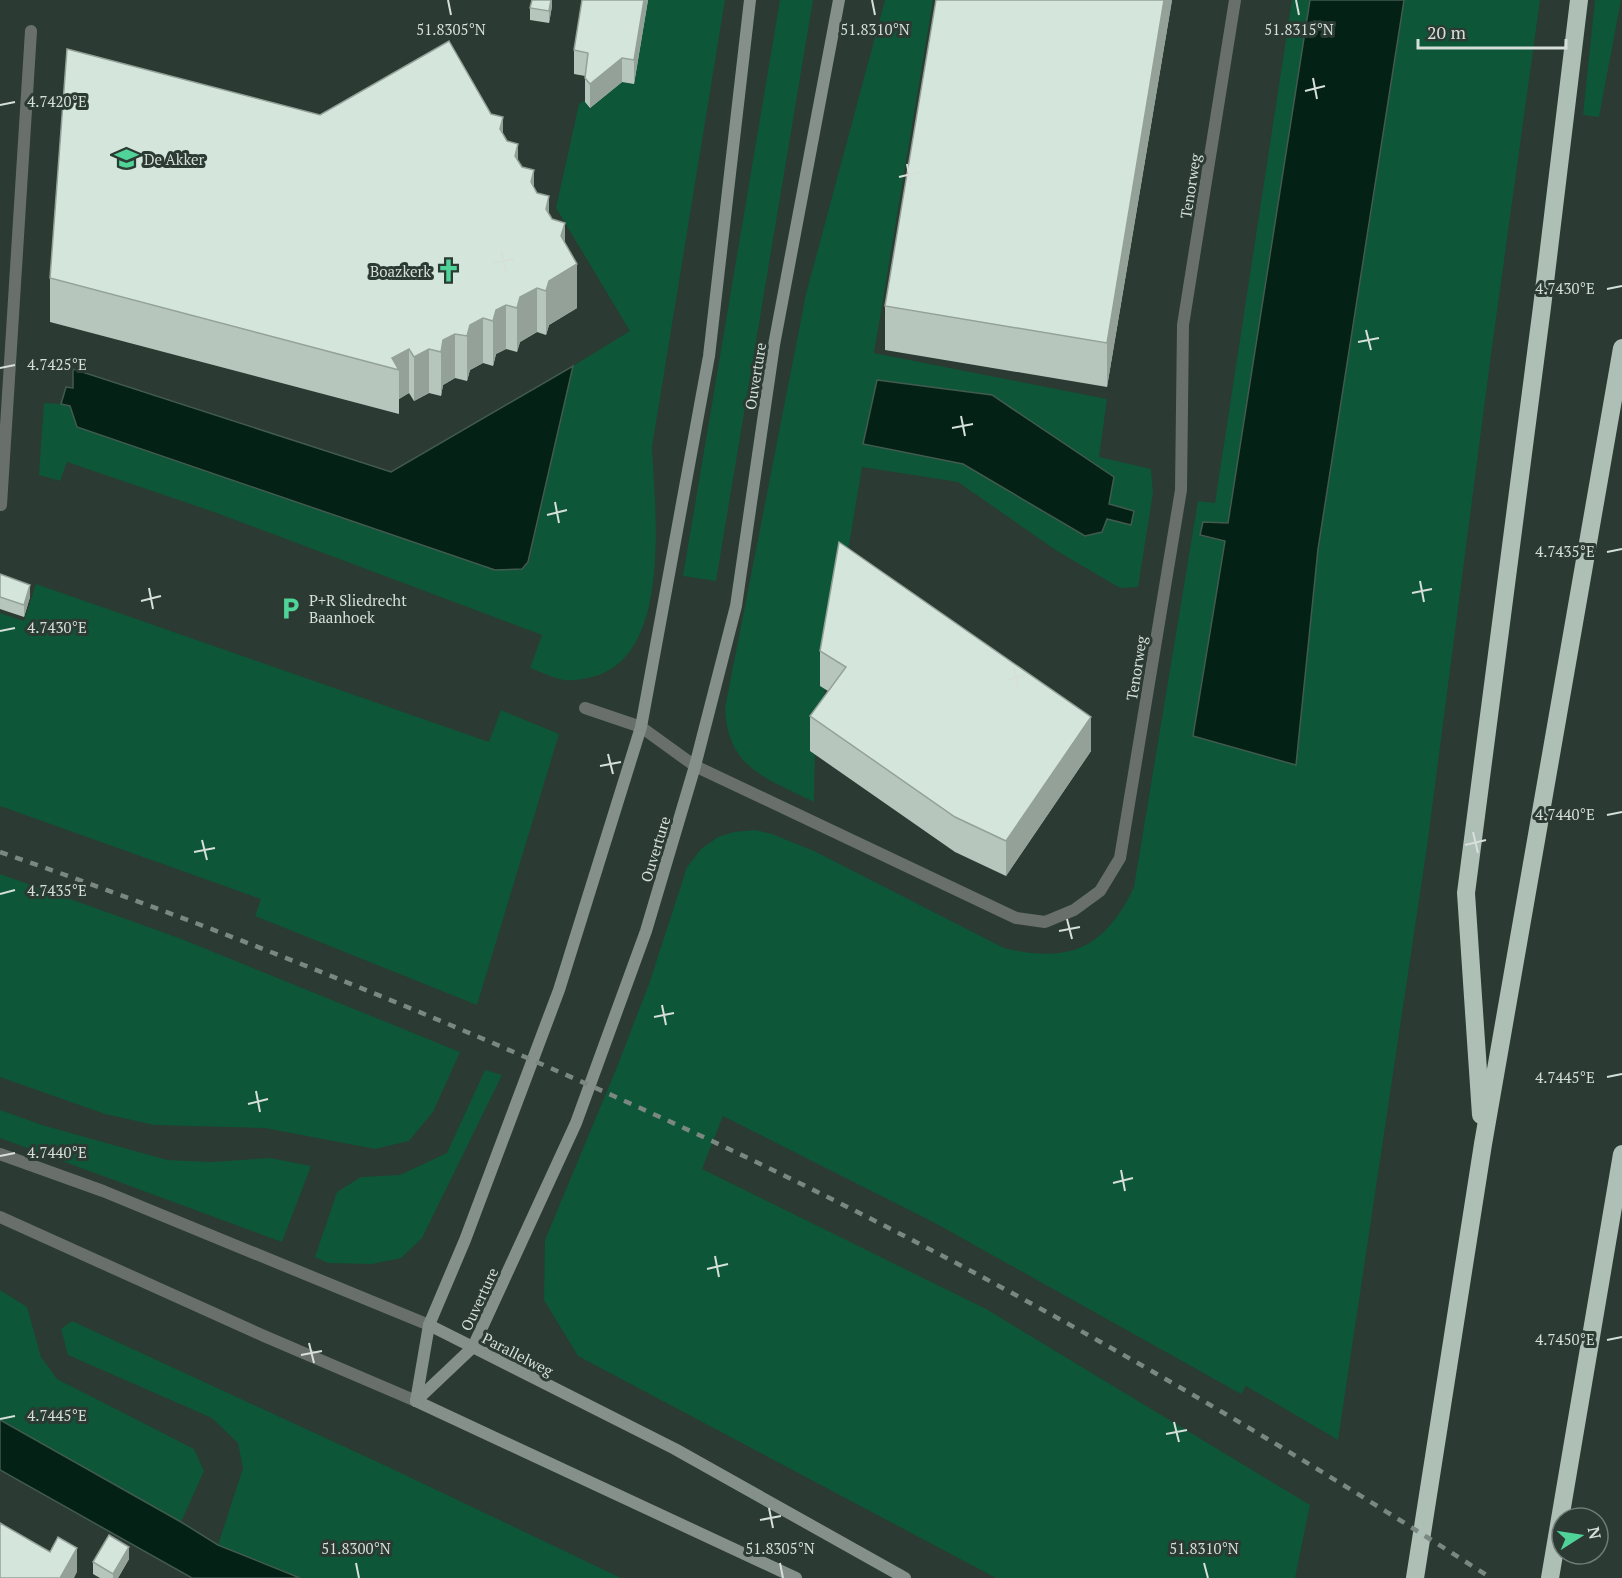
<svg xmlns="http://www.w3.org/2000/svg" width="1622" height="1578" viewBox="0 0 1622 1578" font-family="'PT Serif',serif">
<rect width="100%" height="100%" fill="#2b3a32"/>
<g fill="#0d5638" fill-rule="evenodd">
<path d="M648 0H725L652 447C655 511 673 657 592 677 583 679 574 681 564 680 553 678 541 672 530 668L542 635 211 511 67 462 60 481 39 475 44 403 61 404 70 407 78 427 495 570 522 569 529 562 573 366 630 331 556 208 579 104 585 100 589 108 641 38Z"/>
<polygon points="780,0 813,0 716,581 683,576"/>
<path d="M885 0H933L874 353 1107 399 1099 457 1151 469 1153 493 1138 587 1120 588 1057 551 958 482 862 467 815 750 814 802C766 778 728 769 725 708L806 294ZM963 464 1109 504 1131 525 1106 519 1084 536Z"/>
<path d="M1292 0H1310L1228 523 1203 522 1200 536 1225 541 1193 736 1296 764 1318 549 1404 0H1540L1490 362 1427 847 1338 1440 1246 1386 1241 1394 935 1223 723 1116 702 1169 986 1309 1310 1505 1295 1578H996L578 1356 544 1300 545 1240 617 1067 649 984 687 867 701 849 718 837 734 832 755 830 772 834 814 851 1004 948C1070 964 1105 948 1134 887L1198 501 1215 503Z"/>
<polygon points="1595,0 1621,0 1599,117 1583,115"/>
<polygon points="36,584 489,742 501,710 559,734 477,1005 255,916 261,899 0,806 0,613 24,621"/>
<polygon points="0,874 179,938 460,1052 433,1112 409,1141 375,1149 265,1128 154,1125 105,1114 0,1077"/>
<polygon points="485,1070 502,1075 422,1238 401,1258 372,1264 328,1263 315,1257 337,1192 361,1177 400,1175 447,1153"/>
<polygon points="0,1110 42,1125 167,1160 212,1162 270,1158 311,1166 282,1242 0,1138"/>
<polygon points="0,1290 27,1307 41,1357 57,1379 194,1449 204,1471 181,1522 0,1420"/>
<polygon points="72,1321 384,1465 621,1578 300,1578 218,1545 243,1468 238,1443 212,1418 68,1355 61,1329"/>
</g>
<g fill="#032114" stroke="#425a4f" stroke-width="1.5">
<polygon points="1310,0 1404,0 1318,549 1296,765 1193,736 1225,541 1200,535 1203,522 1228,523"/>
<polygon points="573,366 528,562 522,569 495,570 77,427 70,406 61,404 66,387 73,388 73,369 391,472"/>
<polygon points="877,380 992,395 1114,477 1109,504 1134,511 1131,525 1107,519 1102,532 1085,536 963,464 863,444"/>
<polygon points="0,1420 181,1522 218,1545 300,1578 192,1578 0,1470"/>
</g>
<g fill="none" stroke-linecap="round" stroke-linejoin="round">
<polyline stroke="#69706c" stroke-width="12" points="585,708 641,727"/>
<g stroke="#69706c" stroke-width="12">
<polyline points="1,505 31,31"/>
<polyline points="641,727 695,766 1016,918 1045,922 1074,910 1100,891 1120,858 1181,490 1183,325 1235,0"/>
</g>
<g stroke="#69706c" stroke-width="12">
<polyline points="0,1154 103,1191 429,1325"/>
<polyline points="0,1217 264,1336 416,1401"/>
</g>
<g stroke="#85908a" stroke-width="12">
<polyline points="429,1325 675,1449 905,1578"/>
<polyline points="416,1401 473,1347 576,1123 646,931 695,766 736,606 774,345 839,0"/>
<polyline points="416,1401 429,1325 465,1240 559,990 641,727 709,356 750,0"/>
<polyline points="416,1401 796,1578"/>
</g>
<g stroke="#aebfb5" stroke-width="18">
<polyline points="1481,1115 1466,893 1542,307 1579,0"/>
<polyline points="1415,1578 1483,1144 1622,348"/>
<polyline points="1550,1578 1622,1154"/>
</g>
<path stroke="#7b8781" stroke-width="4.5" stroke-dasharray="8 8" stroke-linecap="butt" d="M0 852C242 936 480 1033 712 1141 982 1268 1241 1417 1491 1578"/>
</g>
<g fill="#b6c6bc">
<polygon points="552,0 552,6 549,23 530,20 530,8"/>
<polygon points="582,0 648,0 634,84 622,82 590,108 585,102 585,76 574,74 574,50"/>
<polygon points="1172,0 1107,387 885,350 885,306"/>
<polygon points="491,114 565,243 577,308 549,325 546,335 537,332 520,342 517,352 506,349 496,354 493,366 483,363 470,370 467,381 455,378 443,385 441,396 429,393 414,401 409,393 399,399 399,414 50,322 50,278 320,115"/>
<polygon points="0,574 30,597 24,617 0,609"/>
<polygon points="820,651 1091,751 1006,876 955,852 810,751 810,716 828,691 820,686"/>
<polygon points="129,1559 118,1578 100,1578 93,1574 93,1562"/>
</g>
<g fill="#94a199">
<polygon points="551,0 552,0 552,6 549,23 549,11"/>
<polygon points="644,0 648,0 634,84 634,60"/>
<polygon points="1164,0 1172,0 1107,387 1107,343"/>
<polygon points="622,58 622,82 590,108 590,84"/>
<polygon points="503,117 503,161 500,129"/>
<polygon points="518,144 518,188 515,156"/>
<polygon points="534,170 534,214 531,182"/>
<polygon points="549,196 549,241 546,209"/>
<polygon points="565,223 565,267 577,264 577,308 549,325 546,335 546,291"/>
<polygon points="537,288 537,332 520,342 517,352 517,308 520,297"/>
<polygon points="506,305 506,349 496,354 493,366 493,321 496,310"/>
<polygon points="483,318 483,363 470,370 467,381 467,336 470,325"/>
<polygon points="455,334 455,378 443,385 441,396 441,352 443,340"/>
<polygon points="409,349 409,393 399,399 399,370 392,358"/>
<polygon points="429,349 429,393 414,401 414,357"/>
<polygon points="30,585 30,597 24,617 24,605"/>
<polygon points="1091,717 1091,751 1006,876 1006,841"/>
<polygon points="129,1547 129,1559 118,1578 113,1578 113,1574"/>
<polygon points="77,1548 77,1572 74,1578 60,1578"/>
</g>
<g fill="#d4e6db" stroke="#94a199" stroke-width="1.5">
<polygon points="532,0 551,0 549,11 530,8"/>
<polygon points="582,0 644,0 634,60 622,58 590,84 585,78 588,53 574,50"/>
<polygon points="936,0 1164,0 1107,343 885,306"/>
<polygon points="449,41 491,114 503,117 500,129 507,141 518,144 515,156 522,167 534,170 531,182 537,193 549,196 546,209 552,219 565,223 561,236 577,264 549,281 546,291 537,288 520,297 517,308 506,305 496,310 493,321 483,318 470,325 467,336 455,334 443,340 441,352 429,349 414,357 409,349 392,358 399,370 50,278 67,49 320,115"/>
<polygon points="839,542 1091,717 1006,841 955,817 810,716 846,667 820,651"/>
<polygon points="0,574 30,585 24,605 0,597"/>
<polygon points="0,1523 50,1552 58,1537 77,1548 60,1578 0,1578"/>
<polygon points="109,1535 129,1547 113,1574 93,1562"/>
</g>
<path fill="none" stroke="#d6dfda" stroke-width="2" d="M448 0 451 15M872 0 875 15M1296 0 1299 15M1313 78 1317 99M1305 91 1325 86M0 105 15 102M907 164 911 185M899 177 920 172M501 251 506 271M493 263 514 259M1607 289 1622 286M1366 330 1371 350M1358 342 1379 338M0 368 15 365M961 416 965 436M952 428 973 424M555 502 559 523M547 515 567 510M1607 552 1622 549M1420 581 1424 602M149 588 153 609M1412 593 1432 589M141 601 161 596M0 631 15 628M1014 667 1018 688M1006 680 1026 675M608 754 613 774M600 766 621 762M1607 815 1622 812M1473 832 1478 853M202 840 207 860M1465 845 1486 840M194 852 215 848M0 894 15 890M1067 919 1072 939M1059 931 1080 927M662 1005 666 1025M654 1017 674 1013M1607 1077 1622 1074M256 1091 260 1112M248 1104 268 1099M0 1156 15 1153M1121 1170 1125 1191M1113 1183 1133 1178M715 1256 719 1277M707 1269 728 1264M1607 1340 1622 1337M309 1343 314 1363M301 1355 322 1351M0 1419 15 1416M1174 1422 1179 1442M1166 1434 1187 1430M769 1508 773 1528M760 1520 781 1516M356 1563 359 1578M780 1563 783 1578M1204 1563 1208 1578"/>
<defs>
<symbol id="school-bare" viewBox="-9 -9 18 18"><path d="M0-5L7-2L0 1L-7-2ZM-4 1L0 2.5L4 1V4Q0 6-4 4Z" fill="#50d398" stroke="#2b3a32" stroke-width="2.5" paint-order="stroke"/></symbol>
<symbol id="church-bare" viewBox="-9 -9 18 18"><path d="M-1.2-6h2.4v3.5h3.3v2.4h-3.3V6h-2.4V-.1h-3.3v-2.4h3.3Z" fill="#50d398" stroke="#2b3a32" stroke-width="2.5" paint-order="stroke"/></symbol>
<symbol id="parking-bare" viewBox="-9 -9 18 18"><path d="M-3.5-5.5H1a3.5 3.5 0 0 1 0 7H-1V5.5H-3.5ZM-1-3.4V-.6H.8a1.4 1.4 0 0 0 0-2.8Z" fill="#50d398" stroke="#2b3a32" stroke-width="2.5" paint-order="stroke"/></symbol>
</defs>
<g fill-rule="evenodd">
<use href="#school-bare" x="110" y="142" width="33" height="33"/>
<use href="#church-bare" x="432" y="254" width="33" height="33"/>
<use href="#parking-bare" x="274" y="592" width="33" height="33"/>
</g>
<g text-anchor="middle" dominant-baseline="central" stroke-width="6" stroke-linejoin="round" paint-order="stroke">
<g font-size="15" fill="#d6dfda" stroke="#2b3a32" text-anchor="start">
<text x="144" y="159">De Akker</text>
<text x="431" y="271" text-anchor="end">Boazkerk</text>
<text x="309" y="600">P+R Sliedrecht<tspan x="309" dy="17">Baanhoek</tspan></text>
</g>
<g font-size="15" fill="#d6dfda" stroke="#2b3a32">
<text transform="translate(1190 186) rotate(-81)">Tenorweg</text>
<text transform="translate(755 376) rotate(-81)">Ouverture</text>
<text transform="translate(1136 668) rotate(-81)">Tenorweg</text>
<text transform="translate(655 849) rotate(-73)">Ouverture</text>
<text transform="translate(479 1299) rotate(-65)">Ouverture</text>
<text transform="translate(518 1354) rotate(27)">Parallelweg</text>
</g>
</g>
<g font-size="15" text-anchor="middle" fill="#d6dfda" stroke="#2b3a32" stroke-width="6" stroke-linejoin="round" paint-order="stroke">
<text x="451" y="35">51.8305°N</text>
<text x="875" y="35">51.8310°N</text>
<text x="1299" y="35">51.8315°N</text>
<text x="57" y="107">4.7420°E</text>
<text x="1565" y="294">4.7430°E</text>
<text x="57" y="370">4.7425°E</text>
<text x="1565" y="557">4.7435°E</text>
<text x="57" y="633">4.7430°E</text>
<text x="1565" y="820">4.7440°E</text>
<text x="57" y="896">4.7435°E</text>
<text x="1565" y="1083">4.7445°E</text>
<text x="57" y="1158">4.7440°E</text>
<text x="1565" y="1345">4.7450°E</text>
<text x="57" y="1421">4.7445°E</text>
<text x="356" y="1554">51.8300°N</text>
<text x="780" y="1554">51.8305°N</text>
<text x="1204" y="1554">51.8310°N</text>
</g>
<g transform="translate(1580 1536) rotate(78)"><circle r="28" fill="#2b3a32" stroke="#6f7c75" stroke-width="1.5"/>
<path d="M0-4.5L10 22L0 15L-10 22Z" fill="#50d398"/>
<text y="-9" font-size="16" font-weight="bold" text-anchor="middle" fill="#d6dfda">N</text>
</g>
<path d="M1418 39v9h148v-9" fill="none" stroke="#d6dfda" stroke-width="3"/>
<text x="1427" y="39" font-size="18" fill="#d6dfda" stroke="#2b3a32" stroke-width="4.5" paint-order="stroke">20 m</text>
</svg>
